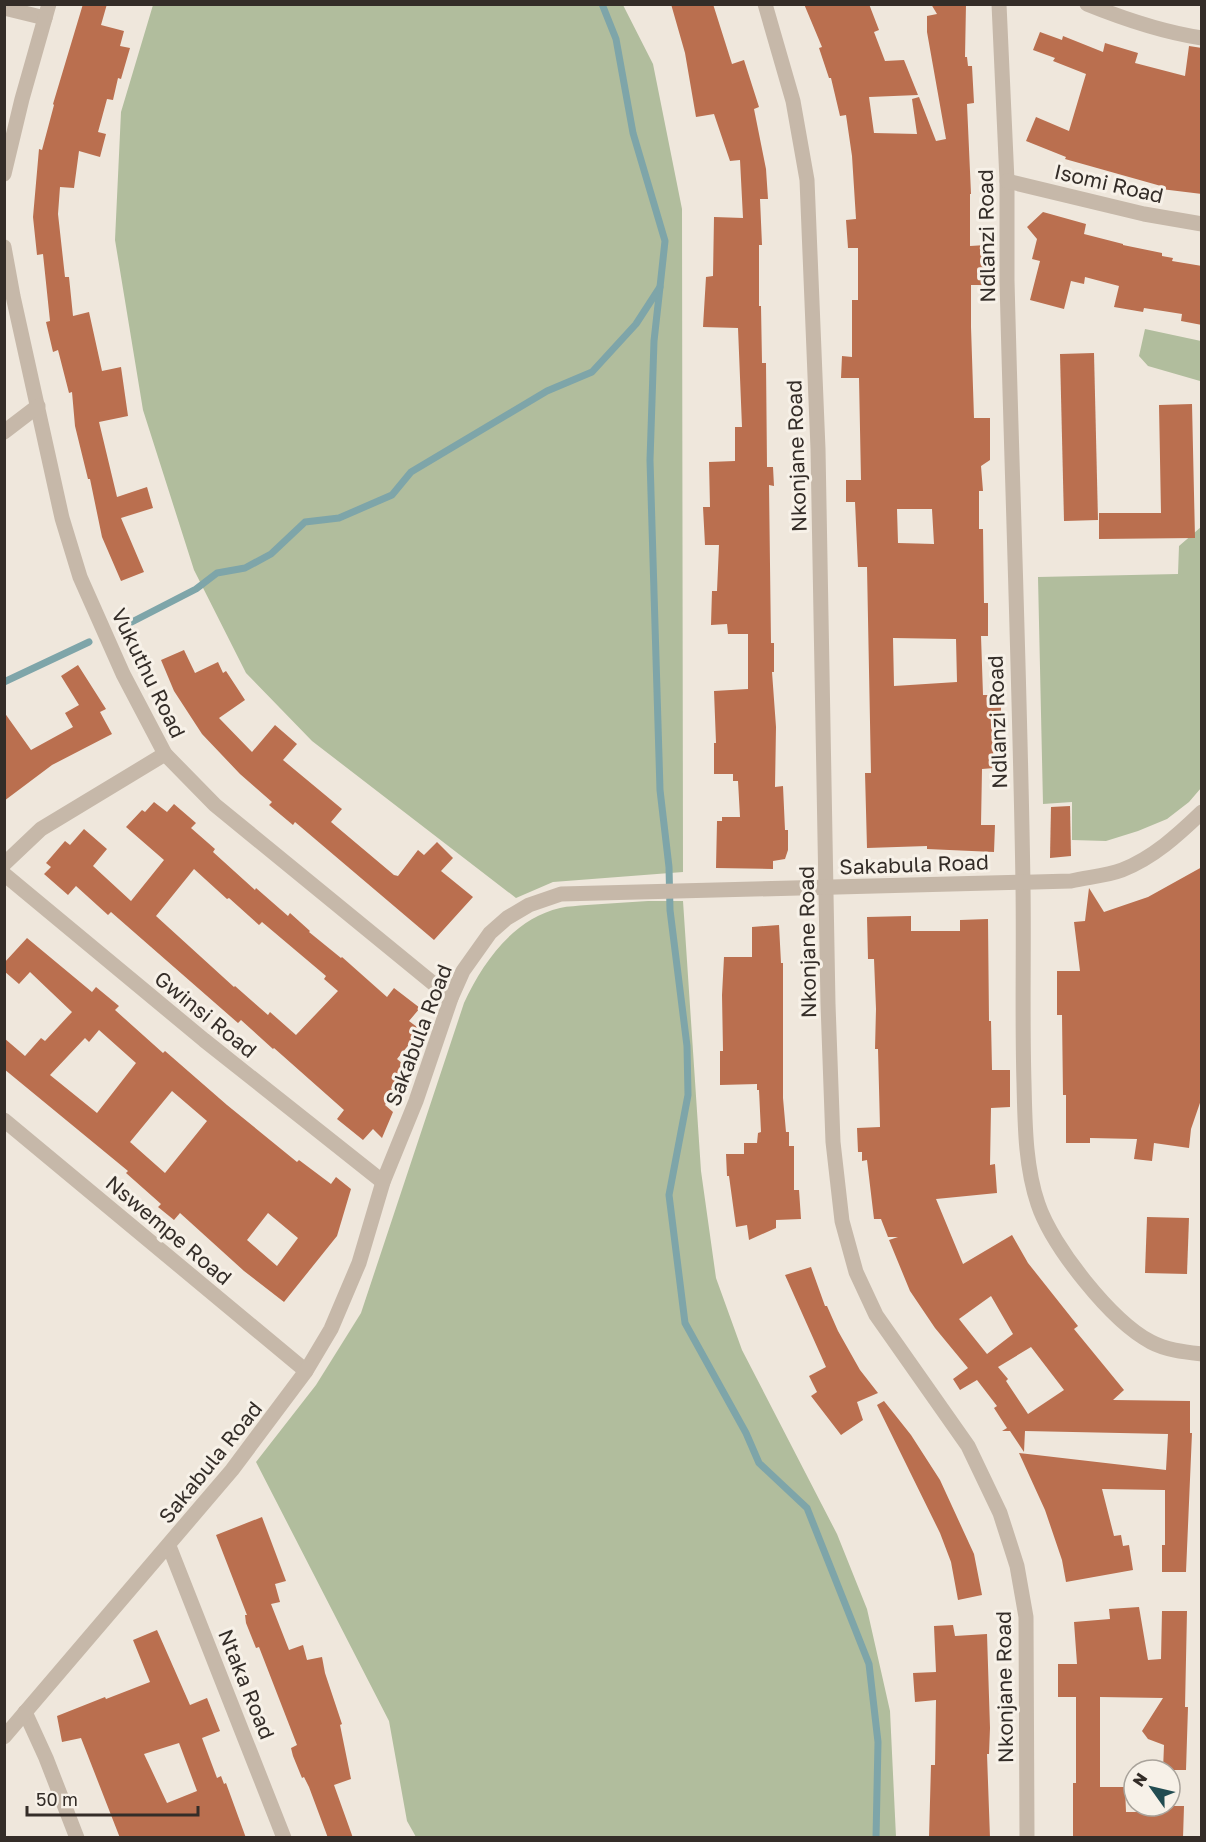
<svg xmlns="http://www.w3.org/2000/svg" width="1206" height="1842" viewBox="0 0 1206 1842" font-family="'Golos Text',sans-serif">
<rect width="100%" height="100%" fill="#efe7dc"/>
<g fill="#b1bd9d">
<polygon points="153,5 623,5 653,64 682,209 683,872 553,882 516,898 312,741 246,673 194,570 143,410 115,240 121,112"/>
<polygon points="1145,329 1201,341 1201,384 1200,381 1148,366 1139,356"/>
<polygon points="1201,527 1201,788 1189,802 1167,819 1138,831 1106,841 1072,840 1072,802 1043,804 1038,577 1178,574 1179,546"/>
<path d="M648 901H683L701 1171 716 1278 742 1350 837 1534 867 1609 890 1711 896 1837H416L407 1821 389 1721 256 1462 316 1385 361 1313 464 1003C483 962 513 919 560 908 568 906 578 906 587 905 607 904 627 902 648 901Z"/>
</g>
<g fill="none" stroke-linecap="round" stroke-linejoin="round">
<g stroke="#7ea5a9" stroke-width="7">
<polyline points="660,287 654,341 650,460 660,790 669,867 670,910 687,1046 688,1095 669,1195 685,1323 746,1433 759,1463 807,1508 869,1664 878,1742 876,1838"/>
<polyline points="126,625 196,589 217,573 245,568 271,554 305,522 339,518 392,495 411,472 547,391 592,372 636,324 660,287 665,241 633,133 616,39 602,4"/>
<polyline points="4,682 89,642"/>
</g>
</g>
<g fill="#ba6f4f" fill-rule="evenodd">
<polygon points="83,4 107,4 101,25 124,31 120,46 130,48 121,79 118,78 113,100 107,99 98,132 106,134 100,157 79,151 74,188 60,187 58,214 65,277 69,277 73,316 89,312 102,371 121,367 128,416 99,422 117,497 147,487 153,508 121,518 144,572 121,581 102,537 90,479 88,479 75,426 72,392 69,393 58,350 53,352 46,322 50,321 43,254 37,255 33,217 39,149 42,150 54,105 53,104"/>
<polygon points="671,4 713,4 732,64 744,60 759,107 754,109 766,169 768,199 760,199 762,245 759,245 759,306 761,306 762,363 766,363 767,467 773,467 774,486 769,485 771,643 774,643 774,672 772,672 776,727 775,787 783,786 785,830 788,830 788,850 785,859 773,861 773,869 716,868 717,821 722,821 722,817 740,817 738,781 733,781 733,774 714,774 714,743 716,743 714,691 748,689 748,634 728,634 727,624 711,625 712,591 717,591 719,545 705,545 703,507 710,507 709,462 735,461 735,427 742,427 738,328 703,327 706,277 713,276 714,217 743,218 740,160 730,161 714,114 696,117 685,53"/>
<path d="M804 4H869L879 30 874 32 885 61 904 60 918 95 869 97 874 133 917 134 912 99 919 97 936 141 946 139 927 32V16L937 14 931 4H966L965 57H967L968 66H972L974 103 967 104 971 194H970V246L986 245 987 268H983V285H971V327L974 418H990V460L981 466 983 491H979V529H983L984 603H988V636H981L983 695H1001V726H992L994 768 982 769 981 825H995L994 852 927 849V846L867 848 865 773H871L867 567H858L855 502H846V480H861L859 378H841L842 356 852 357V300H858V248H848L846 220 856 219 852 156 846 115 840 116 831 78H829L819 48 822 47ZM897 509H932L934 544 898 543ZM893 638 956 639 957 682 894 686Z"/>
<polygon points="1040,32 1062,40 1063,36 1103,52 1105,43 1138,53 1135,63 1185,76 1189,46 1202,48 1202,194 1161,189 1161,186 1065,159 1066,157 1026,141 1036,117 1069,131 1086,74 1053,61 1055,58 1033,50"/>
<polygon points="1043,212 1086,224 1084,234 1123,244 1123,245 1162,253 1162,256 1173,258 1172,261 1202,266 1202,325 1181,321 1182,314 1144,308 1143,312 1114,307 1119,286 1085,277 1084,284 1071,281 1064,309 1030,300 1040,261 1032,259 1037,239 1027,227"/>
<polygon points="1094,353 1098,520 1064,521 1060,354"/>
<polygon points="1192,404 1195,538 1099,539 1099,513 1161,513 1159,405"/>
<polygon points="184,650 195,673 218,662 223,673 226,671 245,700 219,718 252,752 275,725 297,744 283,760 342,809 331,822 394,875 398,876 418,850 424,855 437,842 453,858 441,871 473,897 434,940 295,822 293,825 269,805 272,802 240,774 202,734 174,691 161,660"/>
<polygon points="78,665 106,709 100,712 112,734 52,765 4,801 4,712 31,750 73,727 65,713 79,705 61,676"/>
<path d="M154 802 167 812 174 804 196 823 191 828 215 849 213 852 255 890 256 888 288 916 290 913 310 931 309 932 341 958 342 957 387 997 394 988 420 1008 409 1021 421 1030 397 1059 408 1068 391 1088 395 1091 385 1105 393 1112 382 1138 373 1129 363 1140 337 1119 344 1110 274 1048 273 1049 241 1020 238 1023 111 912 108 915 76 886 68 895 44 874 51 867 46 863 65 841 70 845 84 829 107 849 93 866 131 901 164 860 126 827 142 810 145 812ZM194 869 227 899 229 898 259 925 262 922 326 976 324 979 338 991 296 1035 270 1012 268 1015 235 986 234 987 156 916Z"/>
<polygon points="1070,806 1071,856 1050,858 1051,807"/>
<polygon points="1202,867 1202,1097 1191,1129 1189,1148 1154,1143 1152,1161 1134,1159 1137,1139 1090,1138 1090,1143 1066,1143 1066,1095 1063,1095 1062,1015 1057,1015 1057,971 1080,971 1074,922 1085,921 1089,888 1104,912 1148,897"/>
<path d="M911 916V931H960V920L988 919 989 1021H991L992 1070H1010V1107L991 1108 990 1165 995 1164 997 1193 936 1199 963 1264 1012 1235 1028 1263 1078 1326 1074 1329 1124 1390 1113 1400 1190 1401V1433H1192L1186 1572H1162V1545H1165V1490L1102 1489 1114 1536 1121 1535 1123 1546 1129 1545 1133 1570 1066 1582 1062 1560 1045 1510 1019 1453 1166 1470 1168 1434 1025 1431 1024 1452 1010 1431H1002L1007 1428 994 1408 997 1406 977 1380 960 1390 953 1379 968 1368 935 1328 910 1291 889 1240 898 1237H888L881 1219H874L867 1160 862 1161V1152H858L857 1128 880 1127 878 1049H875L876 1009 874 959H868L867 917ZM991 1296 1013 1334 987 1354 959 1319ZM1031 1347 1064 1390 1028 1414 1006 1381 1008 1379 998 1367Z"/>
<polygon points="779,925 781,963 783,963 783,1098 786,1132 789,1132 789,1146 794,1146 794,1190 799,1190 801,1219 776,1220 776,1228 749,1240 747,1225 736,1227 729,1176 727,1176 726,1154 744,1154 744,1143 757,1143 758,1133 761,1132 759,1090 757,1090 757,1084 720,1085 720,1051 723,1051 722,995 724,957 752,957 752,927"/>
<path d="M27 938 92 992 96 987 119 1006 115 1010 163 1053 165 1051 227 1105 297 1162 299 1160 331 1184 336 1177 351 1189 337 1236 284 1302 244 1271 180 1213 174 1220 158 1207 161 1204 126 1173 128 1171 4 1069V1038L25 1056 41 1038 45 1041 72 1012 30 972 19 984 4 971V963ZM99 1030 136 1063 97 1113 50 1075 85 1038 89 1042ZM172 1091 207 1121 165 1173 130 1142ZM268 1213 298 1238 277 1266 247 1240Z"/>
<polygon points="1147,1217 1189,1218 1187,1274 1145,1273"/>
<polygon points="811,1267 825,1306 827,1306 838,1331 860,1370 878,1393 857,1402 863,1420 841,1435 811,1396 817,1392 809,1376 826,1367 785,1275"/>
<polygon points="884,1401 911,1435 940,1480 974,1554 982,1595 958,1600 951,1562 940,1533 877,1405"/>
<polygon points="262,1517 286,1581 275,1584 280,1602 271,1604 289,1650 303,1645 307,1660 322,1657 325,1673 342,1724 340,1725 351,1779 334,1785 353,1838 328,1838 309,1787 304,1777 302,1778 293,1756 291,1748 297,1745 259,1647 256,1648 246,1623 245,1615 247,1615 216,1535"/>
<polygon points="1139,1607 1148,1660 1161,1659 1162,1611 1187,1611 1185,1707 1188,1707 1186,1770 1163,1770 1164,1745 1148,1739 1142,1731 1163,1698 1100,1697 1100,1787 1125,1787 1126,1812 1160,1812 1160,1806 1184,1806 1183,1838 1073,1838 1073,1783 1076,1783 1076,1697 1058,1697 1058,1664 1077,1664 1074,1622 1110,1619 1109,1609"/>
<polygon points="953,1625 955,1636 987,1634 990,1728 989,1754 987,1754 990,1838 929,1838 931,1765 935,1765 936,1700 915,1702 913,1673 936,1672 934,1626"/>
<path d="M157 1630 190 1705 207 1698 220 1731 202 1738 217 1778 221 1776 224 1784 226 1783 246 1838H120L81 1738 62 1742 57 1716 105 1697 106 1699 150 1682 133 1640ZM179 1743 197 1791 167 1803 144 1754Z"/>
</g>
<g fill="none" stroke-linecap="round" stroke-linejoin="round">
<g stroke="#c6b8a9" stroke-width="15">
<polyline points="765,4 793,101 807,180 818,449 828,1004 833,1142 842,1221 856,1272 876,1315 968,1446 1000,1513 1017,1566 1026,1617 1027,1838"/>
<path d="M999 4 1007 181V280C1012 482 1020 684 1023 886 1024 952 1022 1017 1024 1083 1025 1123 1025 1166 1038 1204 1052 1246 1111 1321 1151 1342 1166 1350 1185 1352 1202 1354"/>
<path d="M1087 4C1124 19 1162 32 1202 38"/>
<polyline points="4,8 45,18"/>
<polyline points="4,174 22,99 49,4"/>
<polyline points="1007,181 1144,214 1202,224"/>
<polyline points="4,247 13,296 62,518 80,577 123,674 165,754 215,805 451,998"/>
<polyline points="4,432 38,406"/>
<polyline points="4,864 41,829 165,754"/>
<polyline points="4,874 204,1040 383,1182"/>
<polyline points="4,1120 306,1371"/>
<polyline points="169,1546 284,1838"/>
<polyline points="25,1712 46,1758 77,1838"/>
<path d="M4 1737 232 1470 306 1371 331 1329 359 1263 383 1182 416 1101 451 998 463 971 490 933 507 918 529 905 561 894 1071 881C1088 877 1106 876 1122 870 1153 858 1178 835 1202 812"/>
</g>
</g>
<g text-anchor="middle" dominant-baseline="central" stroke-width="6" stroke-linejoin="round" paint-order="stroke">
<g font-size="21" fill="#342d28" stroke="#f7f1e8">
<text transform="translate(1109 183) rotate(13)">Isomi Road</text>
<text transform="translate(986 236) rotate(-91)">Ndlanzi Road</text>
<text transform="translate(796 456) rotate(-92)">Nkonjane Road</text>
<text transform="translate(149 673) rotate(64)">Vukuthu Road</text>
<text transform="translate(997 722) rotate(-92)">Ndlanzi Road</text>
<text transform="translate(914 864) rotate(-2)">Sakabula Road</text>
<text transform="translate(807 942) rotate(-91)">Nkonjane Road</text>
<text transform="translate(206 1014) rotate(39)">Gwinsi Road</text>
<text transform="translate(418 1035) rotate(-69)">Sakabula Road</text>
<text transform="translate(169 1230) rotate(40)">Nswempe Road</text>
<text transform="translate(210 1462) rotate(-51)">Sakabula Road</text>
<text transform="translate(247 1684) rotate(68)">Ntaka Road</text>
<text transform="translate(1004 1687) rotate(-91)">Nkonjane Road</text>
</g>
</g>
<rect width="1206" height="1842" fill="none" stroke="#342d28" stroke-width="12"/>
<g transform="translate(1152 1788) rotate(304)"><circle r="28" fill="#f7f1e8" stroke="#a9a39b" stroke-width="1.5"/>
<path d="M0-4.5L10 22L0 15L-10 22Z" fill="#224c51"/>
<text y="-9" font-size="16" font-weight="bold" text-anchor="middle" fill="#342d28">N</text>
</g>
<path d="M27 1806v9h171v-9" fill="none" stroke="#342d28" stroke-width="3"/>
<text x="36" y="1806" font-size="18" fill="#342d28" stroke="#f7f1e8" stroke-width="4.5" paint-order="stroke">50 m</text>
</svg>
